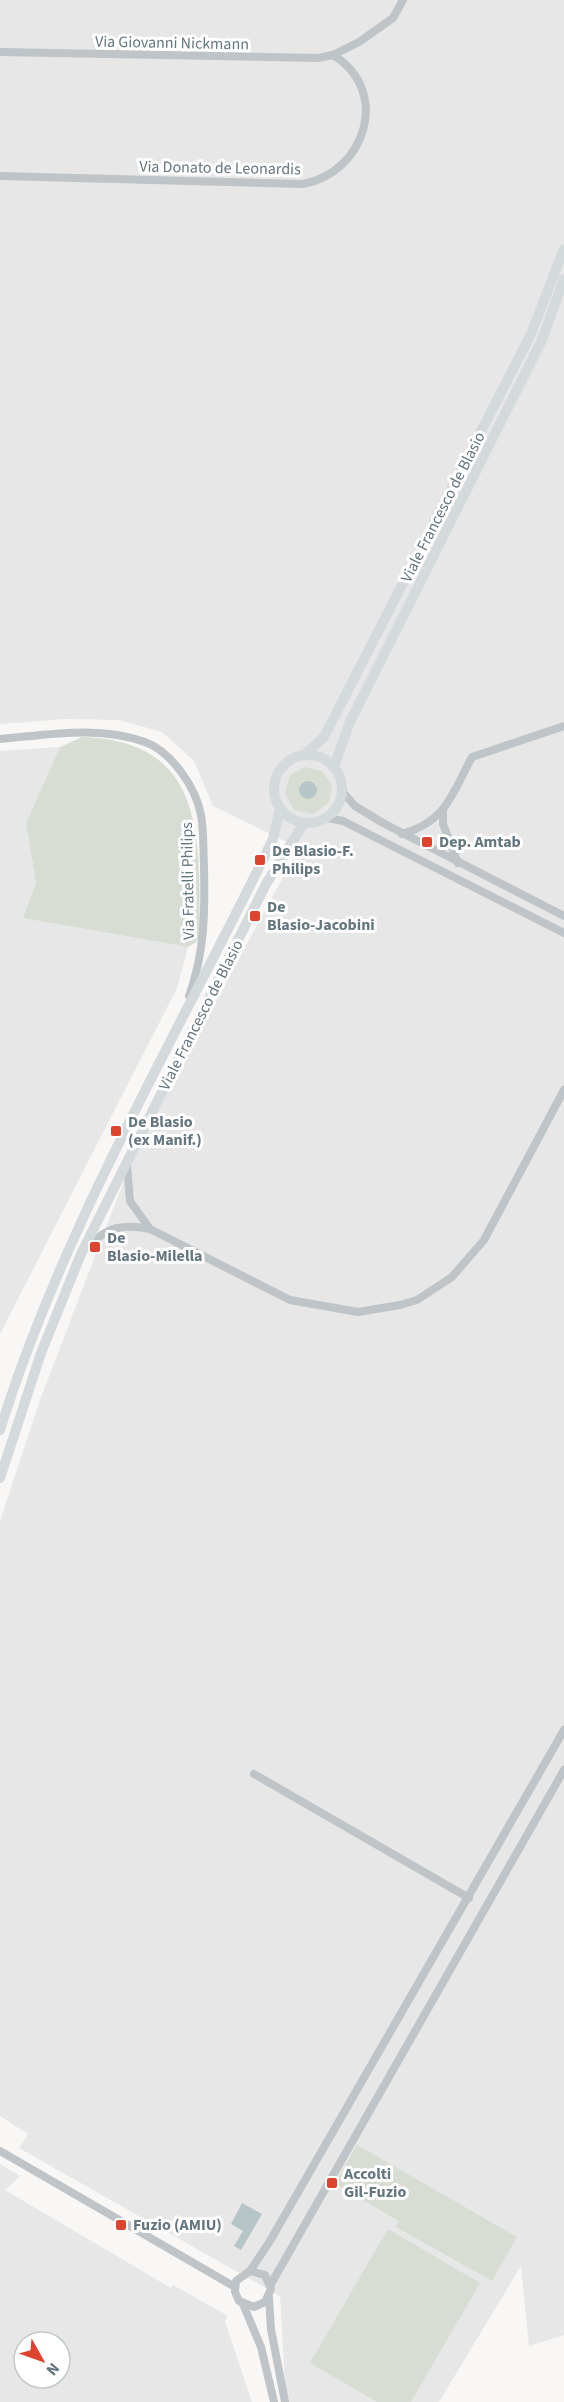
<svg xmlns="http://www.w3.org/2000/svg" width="564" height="2402" viewBox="0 0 564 2402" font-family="'Source Sans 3',sans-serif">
<rect width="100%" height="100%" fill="#f8f7f5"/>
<g fill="#e6e7e6" fill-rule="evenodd">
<polygon points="0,0 564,0 564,2335 529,2346 521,2266 439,2402 286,2402 280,2296 19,2148 28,2134 0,2116 0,1521 40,1400 138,1144 299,848 213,806 194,761 162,732 119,720 66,719 0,724"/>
<polygon points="60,747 26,823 36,883 24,918 188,947 177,988 0,1334 0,751"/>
<path d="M0 2164 20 2176 5 2190 171 2288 173 2285 228 2316 225 2321 252 2402H0ZM24 2342H60V2378H24Z"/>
</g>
<g fill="#d8ddd4">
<path d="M82 737C207 741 199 838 200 935L196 942 188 947 23 918 36 883 26 823 60 747Z"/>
<polygon points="305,767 322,771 332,785 329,802 313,814 294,810 285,793 290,775"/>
<polygon points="357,2145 517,2237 492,2281 396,2227 399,2221 335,2184"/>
<polygon points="388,2229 480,2283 411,2402 377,2402 310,2363"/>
</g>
<g fill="#b6c5c7">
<circle cx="308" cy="790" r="9"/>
<polygon points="242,2203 262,2214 241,2250 234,2246 243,2231 231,2224"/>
</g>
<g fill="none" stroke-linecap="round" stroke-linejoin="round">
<g stroke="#bec4c7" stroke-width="8">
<polyline points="0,52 318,58 333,55 359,42 393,18 403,0"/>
<path d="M0 176 303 184C365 173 392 91 333 55"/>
<path d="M0 739C47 735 99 725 145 742 172 752 196 788 201 815 204 832 203 849 204 866 205 911 205 952 189 996"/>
<polyline points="342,791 355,806 383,823 564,916"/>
<polyline points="443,812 443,824 458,863"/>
<polyline points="327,818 343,821 564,933"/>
<path d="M402 834C446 822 452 794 472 757L564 726"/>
<polyline points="127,1165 130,1201 150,1229"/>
<path d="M88 1247C107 1226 124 1224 150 1229L290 1300 358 1312 400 1305 417 1300 452 1277 484 1240 564 1090"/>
<polyline points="254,1774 469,1898"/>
<polyline points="0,2151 235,2287"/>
<polyline points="250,2271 265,2275 271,2289 265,2302 254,2307 239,2301 235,2292 236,2281 250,2271 270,2241 564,1730"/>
<polyline points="271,2284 564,1770"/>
<polyline points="269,2298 271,2329 285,2402"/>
<polyline points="243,2304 261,2347 274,2402"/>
</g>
<g stroke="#d4d9db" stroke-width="10">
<polyline points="304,755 324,737 531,334 564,249"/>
<circle cx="308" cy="789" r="34"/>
<polyline points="334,767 349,724 542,340 564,279"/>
<path d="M0 1430C64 1224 179 1033 273 839L280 809"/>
<polyline points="0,1478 41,1353 81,1254 266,884 304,823"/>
</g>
</g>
<g fill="#de432e" stroke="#fff" stroke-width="2">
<rect x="421" y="836" width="12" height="12" rx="3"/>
<rect x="254" y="854" width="12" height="12" rx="3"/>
<rect x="249" y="910" width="12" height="12" rx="3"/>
<rect x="110" y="1125" width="12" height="12" rx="3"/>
<rect x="89" y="1241" width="12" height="12" rx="3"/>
<rect x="326" y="2177" width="12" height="12" rx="3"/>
<rect x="115" y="2219" width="12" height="12" rx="3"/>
</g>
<g text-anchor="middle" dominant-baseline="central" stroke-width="6" stroke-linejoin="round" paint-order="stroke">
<g font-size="16" fill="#64767f" stroke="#fff">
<text transform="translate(172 43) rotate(1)">Via Giovanni Nickmann</text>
<text transform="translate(220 168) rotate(1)">Via Donato de Leonardis</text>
<text transform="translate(443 507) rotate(-63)">Viale Francesco de Blasio</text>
<text transform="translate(188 881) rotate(-91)">Via Fratelli Philips</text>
<text transform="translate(201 1015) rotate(-63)">Viale Francesco de Blasio</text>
</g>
<g font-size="16" font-weight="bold" fill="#64767f" stroke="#fff" text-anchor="start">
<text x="439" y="842">Dep. Amtab</text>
<text x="272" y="851">De Blasio-F.<tspan x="272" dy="18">Philips</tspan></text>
<text x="267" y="907">De<tspan x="267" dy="18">Blasio-Jacobini</tspan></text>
<text x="128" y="1122">De Blasio<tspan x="128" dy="18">(ex Manif.)</tspan></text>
<text x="107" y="1238">De<tspan x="107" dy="18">Blasio-Milella</tspan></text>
<text x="344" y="2174">Accolti<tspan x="344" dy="18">Gil-Fuzio</tspan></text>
<text x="133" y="2225">Fuzio (AMIU)</text>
</g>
</g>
<g transform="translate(42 2360) rotate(130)"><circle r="28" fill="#ffffff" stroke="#c1c8cc" stroke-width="1.5"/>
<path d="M0-4.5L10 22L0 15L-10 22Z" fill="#de432e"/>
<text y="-9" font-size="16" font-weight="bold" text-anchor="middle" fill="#64767f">N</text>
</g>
</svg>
